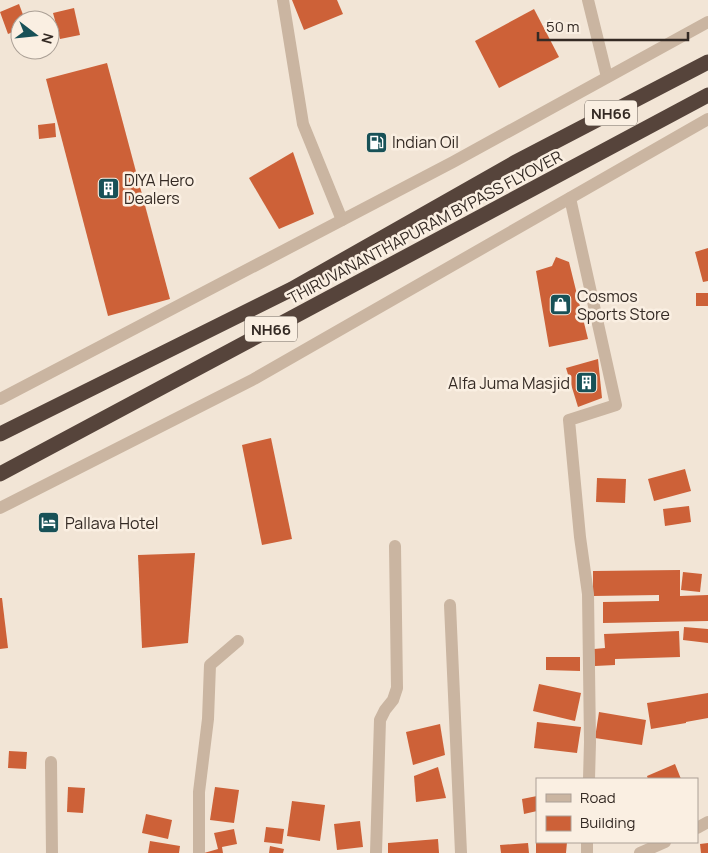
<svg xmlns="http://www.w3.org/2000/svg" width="708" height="853" viewBox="0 0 708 853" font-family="Manrope,sans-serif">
<rect width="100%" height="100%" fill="#f2e5d6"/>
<g fill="#cd6138">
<polygon points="292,0 337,0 343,14 304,30"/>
<polygon points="19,4 25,20 20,20 20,29 8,34 0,12"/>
<polygon points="74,8 80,35 60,39 53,13"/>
<polygon points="534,9 559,57 499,88 475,41"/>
<polygon points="107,63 170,299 108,316 46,79"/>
<polygon points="55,123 56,137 39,139 38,125"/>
<polygon points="293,152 314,214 279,229 249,178"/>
<polygon points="708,248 708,281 703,282 695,252"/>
<polygon points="556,257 569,262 588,339 549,347 536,271 552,266"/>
<rect x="696" y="293" width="12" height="13"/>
<polygon points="598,359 602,398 578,407 566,368"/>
<polygon points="271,438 292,539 262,545 242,445"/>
<polygon points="685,469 691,491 654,501 648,479"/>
<polygon points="597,478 626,479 625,503 596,502"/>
<polygon points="689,506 691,522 665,526 663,509"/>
<polygon points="195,553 188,643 142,648 138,555"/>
<polygon points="680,570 680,596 708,595 708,621 603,623 603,602 659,601 659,595 593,596 593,571"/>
<polygon points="683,572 702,574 700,592 681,590"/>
<polygon points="0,598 2,598 8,648 0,649"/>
<polygon points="684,627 708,629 708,643 683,640"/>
<polygon points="679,631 680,657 615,659 615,665 595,666 594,649 605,648 604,634"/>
<polygon points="546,657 580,657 580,671 546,670"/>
<polygon points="539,684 581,693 575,721 533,711"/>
<polygon points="708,693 708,718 686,722 686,723 651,729 647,703"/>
<polygon points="599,712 646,720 642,745 595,738"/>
<polygon points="537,722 581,727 577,753 534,748"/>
<polygon points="440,724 445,755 413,765 406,732"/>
<polygon points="9,751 27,752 26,769 8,768"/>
<polygon points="675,764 681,779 648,779 647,776"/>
<polygon points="438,767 446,798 416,802 414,776"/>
<polygon points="68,787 85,788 83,813 67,812"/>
<polygon points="215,787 239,790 234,823 210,820"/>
<polygon points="537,796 537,811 524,814 522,799"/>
<polygon points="292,801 325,805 320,841 287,836"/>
<polygon points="146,814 172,820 168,839 142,833"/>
<polygon points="360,821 363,847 337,850 334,824"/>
<polygon points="266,827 284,829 282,844 264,842"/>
<polygon points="234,829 237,844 222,847 223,853 204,853 218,849 214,833"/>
<polygon points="438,839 439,853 388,853 388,843"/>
<polygon points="150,841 180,846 179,853 148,853"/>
<polygon points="536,842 567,842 566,853 536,853"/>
<polygon points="528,843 529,853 501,853 500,845"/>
<polygon points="708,843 708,853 701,853 700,844"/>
<polygon points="270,846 284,849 283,853 269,853"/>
</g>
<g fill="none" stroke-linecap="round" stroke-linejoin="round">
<g stroke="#cab5a1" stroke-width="12">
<polyline points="283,0 303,124 342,220"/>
<polyline points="588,0 607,77"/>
<polyline points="570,198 616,405 569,420 580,537 588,594 590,742 589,779"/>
<polyline points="0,399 453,162 708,22"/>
<polyline points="0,508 254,379 708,119"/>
<polyline points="450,605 461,853"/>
<polyline points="51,762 52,853"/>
<polyline points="697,828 708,822"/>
<polyline points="199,853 199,792 208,719 210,665 238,641"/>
<polyline points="376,853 380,720 385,710 393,700 397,688 395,546"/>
<polyline points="587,853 587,842"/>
<polyline points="640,853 665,842"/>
</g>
<g stroke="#56443b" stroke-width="15">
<polyline points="0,434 292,289 514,163 708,62"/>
<polyline points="0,474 708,95"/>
</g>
</g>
<defs>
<symbol id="fuel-square" viewBox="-11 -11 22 22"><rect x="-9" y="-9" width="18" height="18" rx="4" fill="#185157" stroke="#faefe2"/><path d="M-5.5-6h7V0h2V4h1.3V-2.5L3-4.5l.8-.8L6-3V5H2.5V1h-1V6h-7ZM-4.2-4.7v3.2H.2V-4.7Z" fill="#fff"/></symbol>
<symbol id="building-square" viewBox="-11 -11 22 22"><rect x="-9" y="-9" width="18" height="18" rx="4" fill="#185157" stroke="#faefe2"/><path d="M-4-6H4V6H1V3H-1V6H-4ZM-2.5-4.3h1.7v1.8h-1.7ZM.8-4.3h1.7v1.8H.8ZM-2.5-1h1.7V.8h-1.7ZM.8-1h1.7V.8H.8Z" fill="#fff"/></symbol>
<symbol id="shop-square" viewBox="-11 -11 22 22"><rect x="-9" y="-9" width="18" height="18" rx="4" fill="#185157" stroke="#faefe2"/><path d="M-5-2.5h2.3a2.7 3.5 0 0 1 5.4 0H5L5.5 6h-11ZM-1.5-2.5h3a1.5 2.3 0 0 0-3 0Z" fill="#fff"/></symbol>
<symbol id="hotel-square" viewBox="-11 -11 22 22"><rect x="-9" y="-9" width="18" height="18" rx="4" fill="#185157" stroke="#faefe2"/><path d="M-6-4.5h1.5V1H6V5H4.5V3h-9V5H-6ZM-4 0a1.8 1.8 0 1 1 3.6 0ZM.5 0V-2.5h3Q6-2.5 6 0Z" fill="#fff"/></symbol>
</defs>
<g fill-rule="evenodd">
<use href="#fuel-square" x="364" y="130" width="25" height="25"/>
<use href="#building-square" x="96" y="176" width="25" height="25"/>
<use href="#shop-square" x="548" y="292" width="25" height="25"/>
<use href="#building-square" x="574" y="370" width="25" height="25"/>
<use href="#hotel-square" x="36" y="510" width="25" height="25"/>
</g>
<g text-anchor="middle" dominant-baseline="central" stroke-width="5" stroke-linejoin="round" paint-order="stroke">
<g fill="#faefe2" stroke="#6f655d" stroke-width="1">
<rect x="585" y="100.5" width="52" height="25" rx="4"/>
<rect x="245" y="316.5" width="52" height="25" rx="4"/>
</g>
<g font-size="15" font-weight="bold" fill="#342a24">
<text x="611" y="113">NH66</text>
<text x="271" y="329">NH66</text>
</g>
<g font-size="16" fill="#342a24" stroke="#faefe2" text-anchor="start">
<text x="392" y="142">Indian Oil</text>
<text x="124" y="180">DIYA Hero<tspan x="124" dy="18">Dealers</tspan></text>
<text x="577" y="296">Cosmos<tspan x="577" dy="18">Sports Store</tspan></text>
<text x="570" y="383" text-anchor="end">Alfa Juma Masjid</text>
<text x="65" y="523">Pallava Hotel</text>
</g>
<g font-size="16" fill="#342a24" stroke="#faefe2">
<text transform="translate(425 227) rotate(-28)">THIRUVANANTHAPURAM BYPASS FLYOVER</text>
</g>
</g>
<rect x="536" y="778" width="162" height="65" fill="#faefe2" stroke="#aba096"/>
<rect x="546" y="794" width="25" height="8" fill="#cab5a1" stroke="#aba096"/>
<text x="580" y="803" font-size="15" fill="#342a24">Road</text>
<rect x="546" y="816" width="25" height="15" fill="#cd6138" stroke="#aba096"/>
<text x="580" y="828" font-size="15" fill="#342a24">Building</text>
<g transform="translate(35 35) rotate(106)"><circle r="24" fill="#faefe2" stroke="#aba096"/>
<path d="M0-4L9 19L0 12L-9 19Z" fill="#185157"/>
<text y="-8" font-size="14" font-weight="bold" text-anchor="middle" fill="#342a24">N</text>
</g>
<path d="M538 32v8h150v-8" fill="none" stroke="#342a24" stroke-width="2.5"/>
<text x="546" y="32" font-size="15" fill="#342a24" stroke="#faefe2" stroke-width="4" paint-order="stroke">50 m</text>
</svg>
